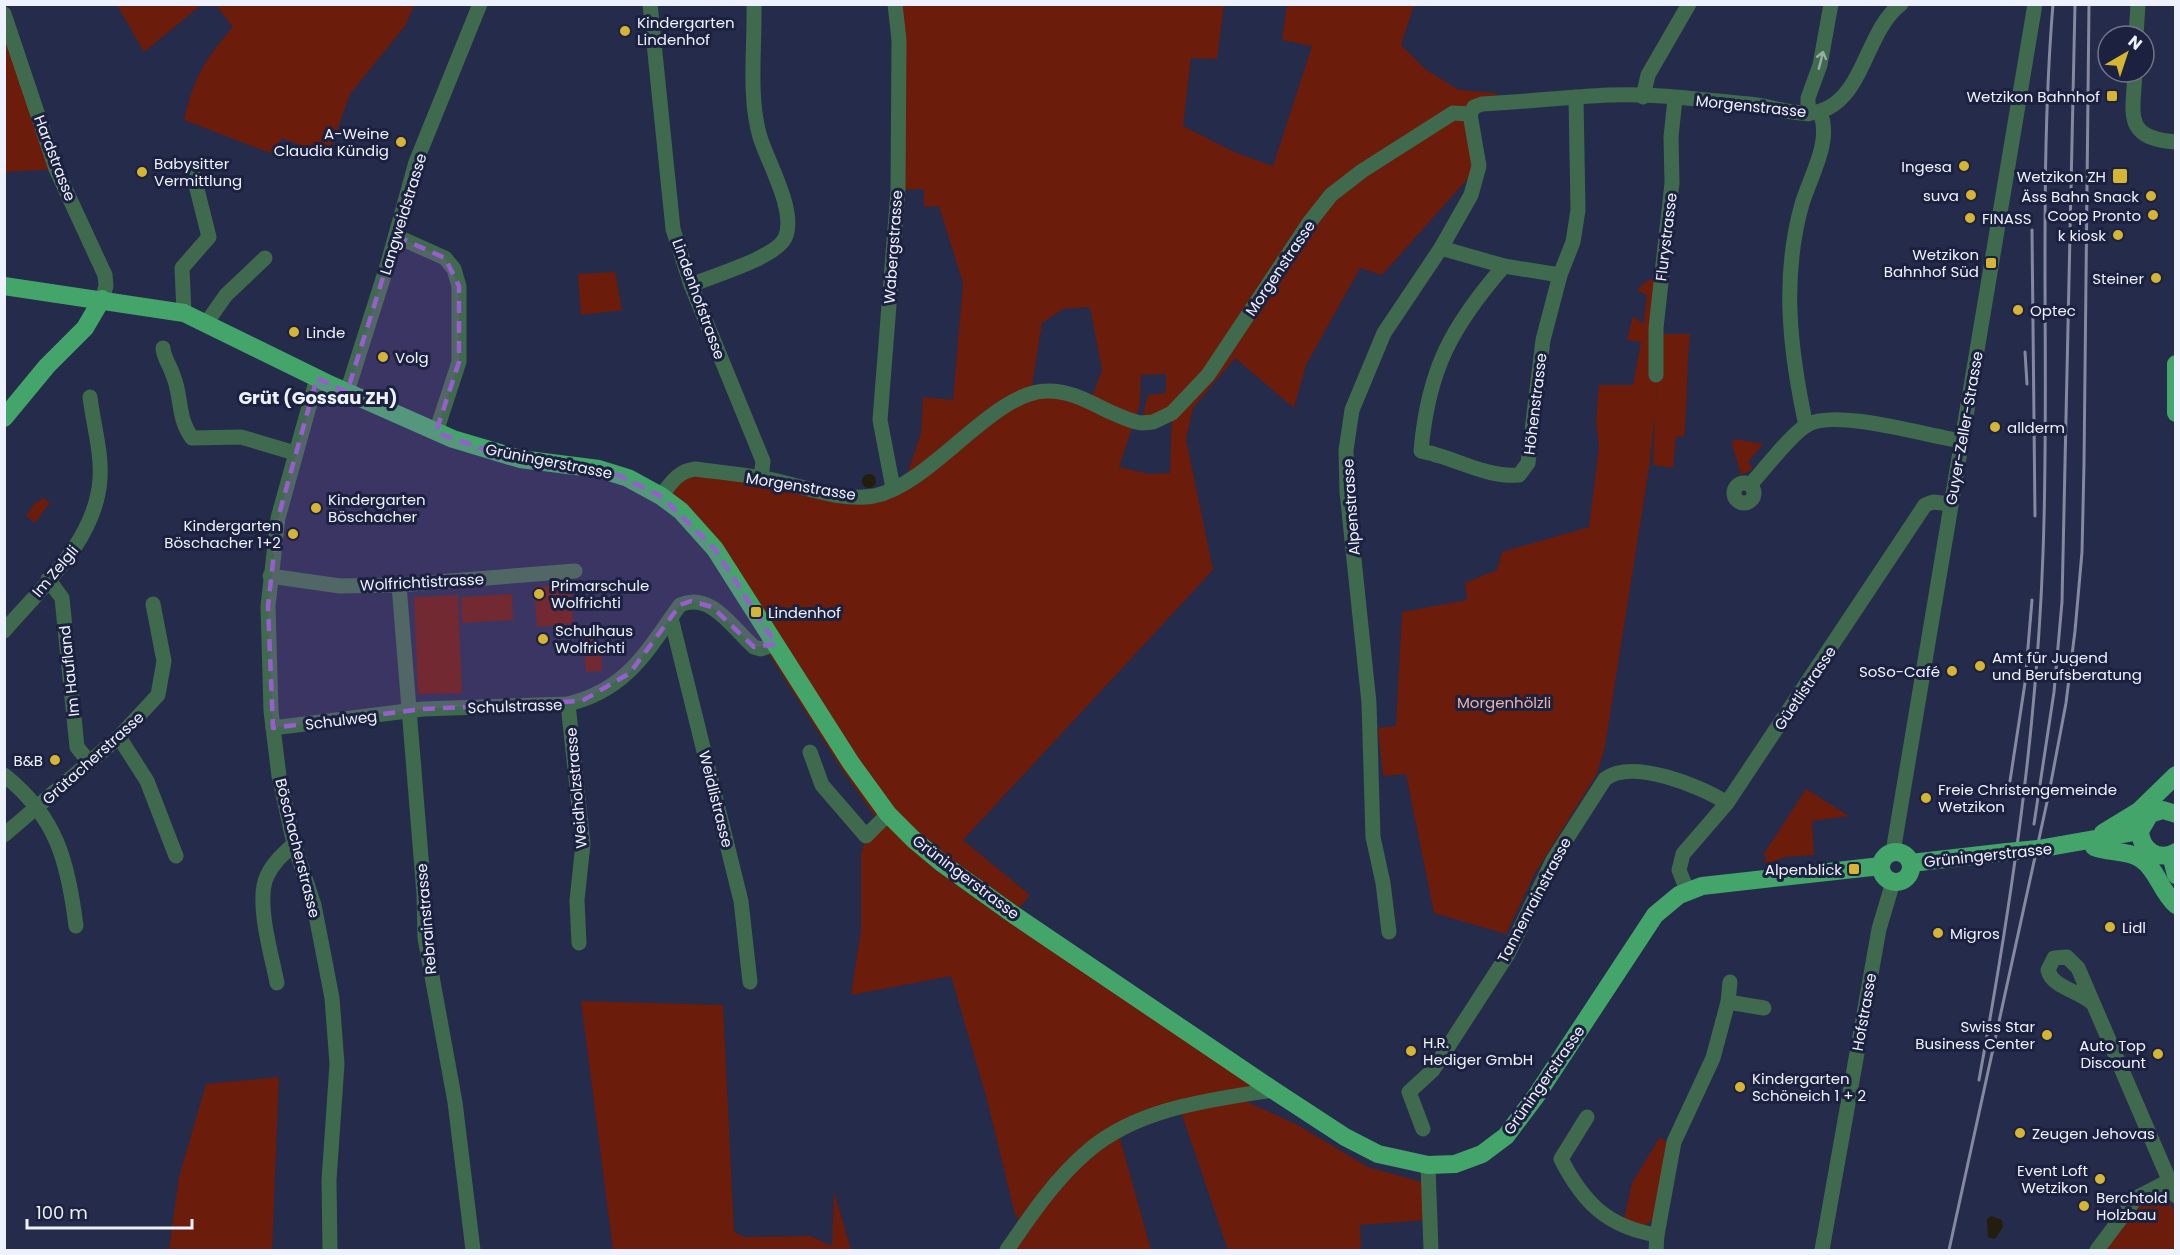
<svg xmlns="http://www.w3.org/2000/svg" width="2180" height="1255" viewBox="0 0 2180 1255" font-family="Poppins,sans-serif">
<rect width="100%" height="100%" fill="#252b4a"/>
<g fill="#6b1c0a" fill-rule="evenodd">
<polygon points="117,5 201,5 144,52"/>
<path d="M216 5H414L405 26 350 94 328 156 282 138 273 154 184 120C193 79 206 57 233 27Z"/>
<path d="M895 5H1224L1217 59 1191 58 1183 126 1234 152 1273 166 1312 46 1282 40 1287 5H1414L1401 45 1425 69 1459 90 1497 93 1494 103 1474 107 1479 166 1382 275 1360 268 1306 365 1294 408 1235 358 1193 408 1186 439 1213 570 963 840 1030 895 1014 914 1273 1090 1215 1098 1119 1135 1151 1250H1007L1023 1226 1015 1214 986 1096 951 976 851 995 861 930V854L866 836 878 821 841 768 765 648 776 644 715 549 661 496 685 470 872 496 905 481 921 433 923 397 953 400 963 283 939 206 924 207V189L898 190ZM1090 307 1102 370 1090 402 1031 392 1042 323 1063 309ZM1166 374V393L1148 395 1141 423 1172 414 1170 473 1149 474 1119 467 1140 404 1141 375Z"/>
<polygon points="4,14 56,169 5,172"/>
<polygon points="615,272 622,310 581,315 578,274"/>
<path d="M1662 274 1656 404 1660 334H1690C1686 369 1688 403 1684 437L1676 436 1673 468 1653 465 1655 415 1649 468 1605 746 1597 774 1535 873 1506 934 1434 913 1406 774 1383 776 1378 728 1396 726 1402 612 1467 600 1465 583 1497 570 1502 552 1589 527 1599 447 1596 420 1599 385H1633L1641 342 1627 340 1633 316 1643 324 1647 295 1637 290 1645 282Z"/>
<polygon points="1734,439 1763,444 1748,462 1753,469 1741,475 1732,444"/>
<polygon points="43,498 50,502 35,523 26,516 34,504"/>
<polygon points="571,584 573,624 537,627 534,587"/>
<polygon points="512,594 513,620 462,623 461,597"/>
<polygon points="458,595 462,693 418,694 414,597"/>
<polygon points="593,635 594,654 601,654 602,671 586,672 583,636"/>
<polygon points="1806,789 1849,816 1812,821 1814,855 1785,857 1767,864 1764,862 1767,858 1763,855"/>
<polygon points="581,1001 723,1005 734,1232 744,1237 811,1236 832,1246 834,1191 851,1250 613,1250"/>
<polygon points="279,1077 272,1250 169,1250 179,1177 206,1084"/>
<polygon points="1243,1100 1296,1124 1368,1167 1422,1182 1427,1220 1360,1225 1361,1250 1228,1250 1181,1112"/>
<path d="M1660 1137 1668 1143 1655 1217C1646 1229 1637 1226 1623 1224L1632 1183Z"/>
<path d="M2160 1194C2180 1204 2175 1230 2175 1250H2102L2138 1202Z"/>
</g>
<g fill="#221d0c">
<circle cx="869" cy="481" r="7"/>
<polygon points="1991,1216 2002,1220 2003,1227 1995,1239 1988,1237 1987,1219"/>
</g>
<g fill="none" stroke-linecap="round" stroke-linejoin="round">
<g stroke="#3f6a4d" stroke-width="15">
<polyline points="650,4 673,229 691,285 763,461 761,478"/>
<polyline points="4,14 56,169 105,275 106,286 102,299"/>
<polyline points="2136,36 2138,4"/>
<path d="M2135 72C2133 115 2123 138 2176 142"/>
<polyline points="1643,97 1648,75 1689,4"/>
<path d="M1470 114 1474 107 1482 104C1524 102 1566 97 1609 95 1655 93 1703 100 1749 104 1777 106 1807 123 1833 105 1865 84 1869 28 1901 4"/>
<polyline points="1808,114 1808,98 1820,65 1831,4"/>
<polyline points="396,236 445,258 454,269 459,286 459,362 436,432"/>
<polyline points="1441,248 1504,266 1560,275"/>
<path d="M1504 266C1451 327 1428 370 1421 451 1454 457 1486 478 1519 475L1528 463 1543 340 1560 275 1573 242 1578 210 1576 97"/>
<path d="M691 285C712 276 775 258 785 238 797 212 768 163 760 137 748 96 755 47 754 4"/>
<polyline points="184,313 182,268 209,237 194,177"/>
<polyline points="207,322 226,295 265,258"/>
<path d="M163 348C164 359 170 365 173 375 182 396 177 418 192 438L241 437 295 453"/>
<polyline points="1656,375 1656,328 1672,183 1671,137 1675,99"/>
<polyline points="317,378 278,518 268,606 271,711 279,776 294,844 314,905 332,998 337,1064 329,1180 330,1250"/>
<polyline points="347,392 388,263 416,162 480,4"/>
<path d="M1806 426C1790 351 1781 278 1802 204 1811 174 1832 142 1820 112"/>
<circle cx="1744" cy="493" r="10"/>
<path d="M1750 485C1764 470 1791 434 1807 425 1836 408 1927 436 1962 441"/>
<polyline points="893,488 880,420 898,190 899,40 895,4"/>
<path d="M661 496C671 483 678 471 695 469 717 472 740 474 762 478 798 484 838 502 874 496 931 485 993 391 1047 391 1081 390 1109 417 1141 423L1153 422 1172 413 1208 375 1309 223 1331 195 1362 171 1453 113 1470 114"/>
<polyline points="270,576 340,586 399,585 575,571"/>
<polyline points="48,579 62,598 77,747 89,762"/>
<polyline points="399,585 424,894 425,938 455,1102 473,1250"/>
<polyline points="671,618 741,901 750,982"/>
<path d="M4 631C42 587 96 540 100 479 102 453 93 423 90 397"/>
<polyline points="568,704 583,844 577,900 579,943"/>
<path d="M273 728 423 709 568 704C627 690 647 651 680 605 711 591 733 629 754 647L761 649 776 644"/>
<polyline points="119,737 147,781 176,856"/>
<polyline points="810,752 822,785 866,836 888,814"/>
<path d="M4 775C57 817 68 862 76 926"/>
<polyline points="4,835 119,737 158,695 164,661 153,604"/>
<polyline points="1893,852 2035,4"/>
<polyline points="1687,890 1679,870 1683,854 1727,803 1925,505 1933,502 1951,504"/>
<polyline points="1389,932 1383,883 1373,837 1369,703 1347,492 1346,450 1352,410 1384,333 1441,248 1471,195 1479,166 1470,114"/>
<path d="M277 983C272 956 255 901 267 876 273 863 283 854 294 844"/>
<polyline points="1728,1002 1764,1008"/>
<path d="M2093 1004C2081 991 2052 988 2048 970L2054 958 2067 957 2078 968 2176 1196"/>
<path d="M1587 1117 1561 1159C1583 1202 1607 1227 1657 1235"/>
<path d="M1423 1129 1409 1092 1433 1070 1508 954 1553 860 1605 779C1632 758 1701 786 1727 803"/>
<polyline points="1428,1165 1431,1250"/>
<path d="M1007 1250C1031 1215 1055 1179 1088 1151 1138 1108 1210 1100 1273 1090"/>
<polyline points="1656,1250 1657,1235 1674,1142 1713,1058 1728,1002 1730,982"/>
<polyline points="1822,1250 1879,929 1893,882"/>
<polyline points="2097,1250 2136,1198 2169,1181"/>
</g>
<g stroke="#44a56a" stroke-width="18">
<polyline points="4,286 184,313 331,385 453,439 520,459 599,469 628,478 661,496 681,511 715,549 851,763 888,814 913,839 943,864 1014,915 1273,1090 1345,1137 1378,1154 1428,1165 1455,1164 1482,1154 1506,1136 1536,1096 1655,915 1679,895 1702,886 1881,866"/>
<polyline points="2176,364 2176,413"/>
<polyline points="4,418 47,366 85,328 102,299"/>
<path d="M2176 814 2163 810 2150 814 2140 831C2141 850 2158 862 2176 852"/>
<polyline points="2103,833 2139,811 2176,775"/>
<path d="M2094 847C2108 853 2128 850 2141 859 2157 869 2161 892 2176 905"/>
<polyline points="2038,849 2140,831"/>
<circle cx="1896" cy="867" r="15"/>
<polyline points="2171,855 2176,875"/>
<polyline points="1911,863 2007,852"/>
</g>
<g stroke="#84899f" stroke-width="3">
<polyline points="2032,230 2035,516"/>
<polyline points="2025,352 2027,384"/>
<polyline points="2010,781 2025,683 2032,600"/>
<polyline points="2034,824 2054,692 2062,602 2075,4"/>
<path d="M1979 1080C2011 906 2037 730 2043 553 2050 370 2038 187 2053 4"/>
<polyline points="1949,1250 2049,793 2066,703 2075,631 2082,552 2084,464 2089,4"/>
</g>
<polyline stroke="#44a56a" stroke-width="18" points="2007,852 2038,849"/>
</g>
<defs><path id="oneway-shaft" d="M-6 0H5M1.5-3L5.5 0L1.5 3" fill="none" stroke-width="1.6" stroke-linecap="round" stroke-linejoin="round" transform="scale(1.5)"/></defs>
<use stroke="#96aea6" href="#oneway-shaft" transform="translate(1821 60) rotate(-76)"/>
<path fill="#985ecf" fill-opacity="0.2" stroke="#985ecf" stroke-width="4.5" stroke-dasharray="12 8" stroke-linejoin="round" d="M396 236 445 258 459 286V362L436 432 495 453 612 472 661 496 715 549 776 644 754 647 712 607 691 601 680 605 630 673 582 701 423 709 273 728 268 606 278 518 317 378 347 392Z"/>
<g fill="#d6b534" stroke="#1b213f" stroke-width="2">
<circle cx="625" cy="31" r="6"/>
<rect x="2106" y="90" width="12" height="12" rx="3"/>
<circle cx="401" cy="142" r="6"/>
<circle cx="1964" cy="166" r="6"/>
<circle cx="142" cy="172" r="6"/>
<rect x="2112" y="168" width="16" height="16" rx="3"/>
<circle cx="1971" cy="195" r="6"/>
<circle cx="2151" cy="196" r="6"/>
<circle cx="2153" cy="215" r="6"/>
<circle cx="1970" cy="218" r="6"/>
<circle cx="2118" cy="235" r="6"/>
<rect x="1985" y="257" width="12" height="12" rx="3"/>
<circle cx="2156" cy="278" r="6"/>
<circle cx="2018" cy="310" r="6"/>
<circle cx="294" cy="332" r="6"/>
<circle cx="383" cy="357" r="6"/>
<circle cx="1995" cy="427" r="6"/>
<circle cx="316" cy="508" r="6"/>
<circle cx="293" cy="534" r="6"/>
<circle cx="539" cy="594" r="6"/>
<rect x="750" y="606" width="12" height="12" rx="3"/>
<circle cx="543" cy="639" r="6"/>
<circle cx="1980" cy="666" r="6"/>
<circle cx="1952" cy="671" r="6"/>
<circle cx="55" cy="760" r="6"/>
<circle cx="1926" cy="798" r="6"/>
<rect x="1848" y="863" width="12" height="12" rx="3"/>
<circle cx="2110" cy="927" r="6"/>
<circle cx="1938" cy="933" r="6"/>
<circle cx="2047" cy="1035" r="6"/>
<circle cx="1411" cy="1051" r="6"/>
<circle cx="2158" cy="1054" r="6"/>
<circle cx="1740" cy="1087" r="6"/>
<circle cx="2020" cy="1133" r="6"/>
<circle cx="2100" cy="1179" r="6"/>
<circle cx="2084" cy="1206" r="6"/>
</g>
<g text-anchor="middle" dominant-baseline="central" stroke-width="6" stroke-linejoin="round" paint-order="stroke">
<g font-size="15" fill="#eef2fe" stroke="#1b213f" text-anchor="start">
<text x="637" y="22">Kindergarten<tspan x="637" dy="17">Lindenhof</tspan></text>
<text x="2100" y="96" text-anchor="end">Wetzikon Bahnhof</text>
<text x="389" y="133" text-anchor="end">A-Weine<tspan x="389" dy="17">Claudia Kündig</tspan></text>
<text x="154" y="163">Babysitter<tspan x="154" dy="17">Vermittlung</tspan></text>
<text x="1952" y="166" text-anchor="end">Ingesa</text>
<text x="2106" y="176" text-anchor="end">Wetzikon ZH</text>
<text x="1959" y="195" text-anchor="end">suva</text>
<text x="2139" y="196" text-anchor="end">Äss Bahn Snack</text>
<text x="2141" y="215" text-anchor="end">Coop Pronto</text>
<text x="1982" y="218">FINASS</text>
<text x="2106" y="235" text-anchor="end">k kiosk</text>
<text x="1979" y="254" text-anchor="end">Wetzikon<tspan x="1979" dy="17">Bahnhof Süd</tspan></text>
<text x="2144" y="278" text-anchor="end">Steiner</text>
<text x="2030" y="310">Optec</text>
<text x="306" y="332">Linde</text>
<text x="395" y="357">Volg</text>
<text x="2007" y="427">allderm</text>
<text x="328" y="499">Kindergarten<tspan x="328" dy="17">Böschacher</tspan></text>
<text x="281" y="525" text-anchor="end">Kindergarten<tspan x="281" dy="17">Böschacher 1+2</tspan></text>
<text x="551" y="585">Primarschule<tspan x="551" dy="17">Wolfrichti</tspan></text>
<text x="768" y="612">Lindenhof</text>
<text x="555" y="630">Schulhaus<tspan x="555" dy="17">Wolfrichti</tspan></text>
<text x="1992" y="657">Amt für Jugend<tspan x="1992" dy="17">und Berufsberatung</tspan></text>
<text x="1940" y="671" text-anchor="end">SoSo-Café</text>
<text x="43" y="760" text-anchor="end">B&amp;B</text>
<text x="1938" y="789">Freie Christengemeinde<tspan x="1938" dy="17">Wetzikon</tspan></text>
<text x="1842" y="869" text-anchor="end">Alpenblick</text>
<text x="2122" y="927">Lidl</text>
<text x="1950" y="933">Migros</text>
<text x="2035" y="1026" text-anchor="end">Swiss Star<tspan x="2035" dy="17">Business Center</tspan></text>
<text x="1423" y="1042">H.R.<tspan x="1423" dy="17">Hediger GmbH</tspan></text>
<text x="2146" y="1045" text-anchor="end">Auto Top<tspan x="2146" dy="17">Discount</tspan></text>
<text x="1752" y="1078">Kindergarten<tspan x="1752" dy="17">Schöneich 1 + 2</tspan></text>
<text x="2032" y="1133">Zeugen Jehovas</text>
<text x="2088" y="1170" text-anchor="end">Event Loft<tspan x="2088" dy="17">Wetzikon</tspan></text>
<text x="2096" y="1197">Berchtold<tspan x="2096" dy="17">Holzbau</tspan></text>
</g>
<g font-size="15" fill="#eef2fe" stroke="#1b213f">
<text transform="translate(1751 106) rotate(6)">Morgenstrasse</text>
<text transform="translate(55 158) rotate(69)">Hardstrasse</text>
<text transform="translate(403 214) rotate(-73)">Langweidstrasse</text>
<text transform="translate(1666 237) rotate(-83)">Flurystrasse</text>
<text transform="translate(893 247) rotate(-86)">Wabergstrasse</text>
<text transform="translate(1280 268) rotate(-56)">Morgenstrasse</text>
<text transform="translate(699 299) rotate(70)">Lindenhofstrasse</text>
<text transform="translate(1535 404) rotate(-83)">Höhenstrasse</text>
<text transform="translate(1964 428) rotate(-80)">Guyer-Zeller-Strasse</text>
<text transform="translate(549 461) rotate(11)">Grüningerstrasse</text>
<text transform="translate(801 486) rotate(9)">Morgenstrasse</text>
<text transform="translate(1351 507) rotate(-94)">Alpenstrasse</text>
<text transform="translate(55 571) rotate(-50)">Im Zelgli</text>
<text transform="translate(422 582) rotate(-3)">Wolfrichtistrasse</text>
<text transform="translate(69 671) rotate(-96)">Im Haufland</text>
<text transform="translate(1805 688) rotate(-56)">Güetlistrasse</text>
<text transform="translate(515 706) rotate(-2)">Schulstrasse</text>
<text transform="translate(341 720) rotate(-7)">Schulweg</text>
<text transform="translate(93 758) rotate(-42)">Grütacherstrasse</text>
<text transform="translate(576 788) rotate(-95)">Weidholzstrasse</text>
<text transform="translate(716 799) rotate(76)">Weidlistrasse</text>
<text transform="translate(298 848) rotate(76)">Böschacherstrasse</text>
<text transform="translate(1988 855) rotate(-6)">Grüningerstrasse</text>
<text transform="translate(966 877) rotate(37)">Grüningerstrasse</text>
<text transform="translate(1534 900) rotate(-62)">Tannenrainstrasse</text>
<text transform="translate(426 919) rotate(-95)">Rebrainstrasse</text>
<text transform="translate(1864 1012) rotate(-80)">Hofstrasse</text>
<text transform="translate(1544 1080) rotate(-55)">Grüningerstrasse</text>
</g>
<g font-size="15" fill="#ecb2a4" stroke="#1b213f">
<text x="1504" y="702">Morgenhölzli</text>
</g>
<g font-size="18" font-weight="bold" fill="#eef2fe" stroke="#1b213f">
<text x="318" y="397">Grüt (Gossau ZH)</text>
</g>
</g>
<rect width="2180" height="1255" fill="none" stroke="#eef2fe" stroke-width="12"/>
<g transform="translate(2126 54) rotate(39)"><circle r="28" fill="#1b213f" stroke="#6f758b" stroke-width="1.5"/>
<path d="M0-4.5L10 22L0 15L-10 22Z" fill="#d6b534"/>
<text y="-9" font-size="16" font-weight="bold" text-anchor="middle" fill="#eef2fe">N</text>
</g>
<path d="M27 1219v9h165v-9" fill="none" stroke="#eef2fe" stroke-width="3"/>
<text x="36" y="1219" font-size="18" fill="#eef2fe" stroke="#1b213f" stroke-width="4.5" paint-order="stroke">100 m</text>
</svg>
